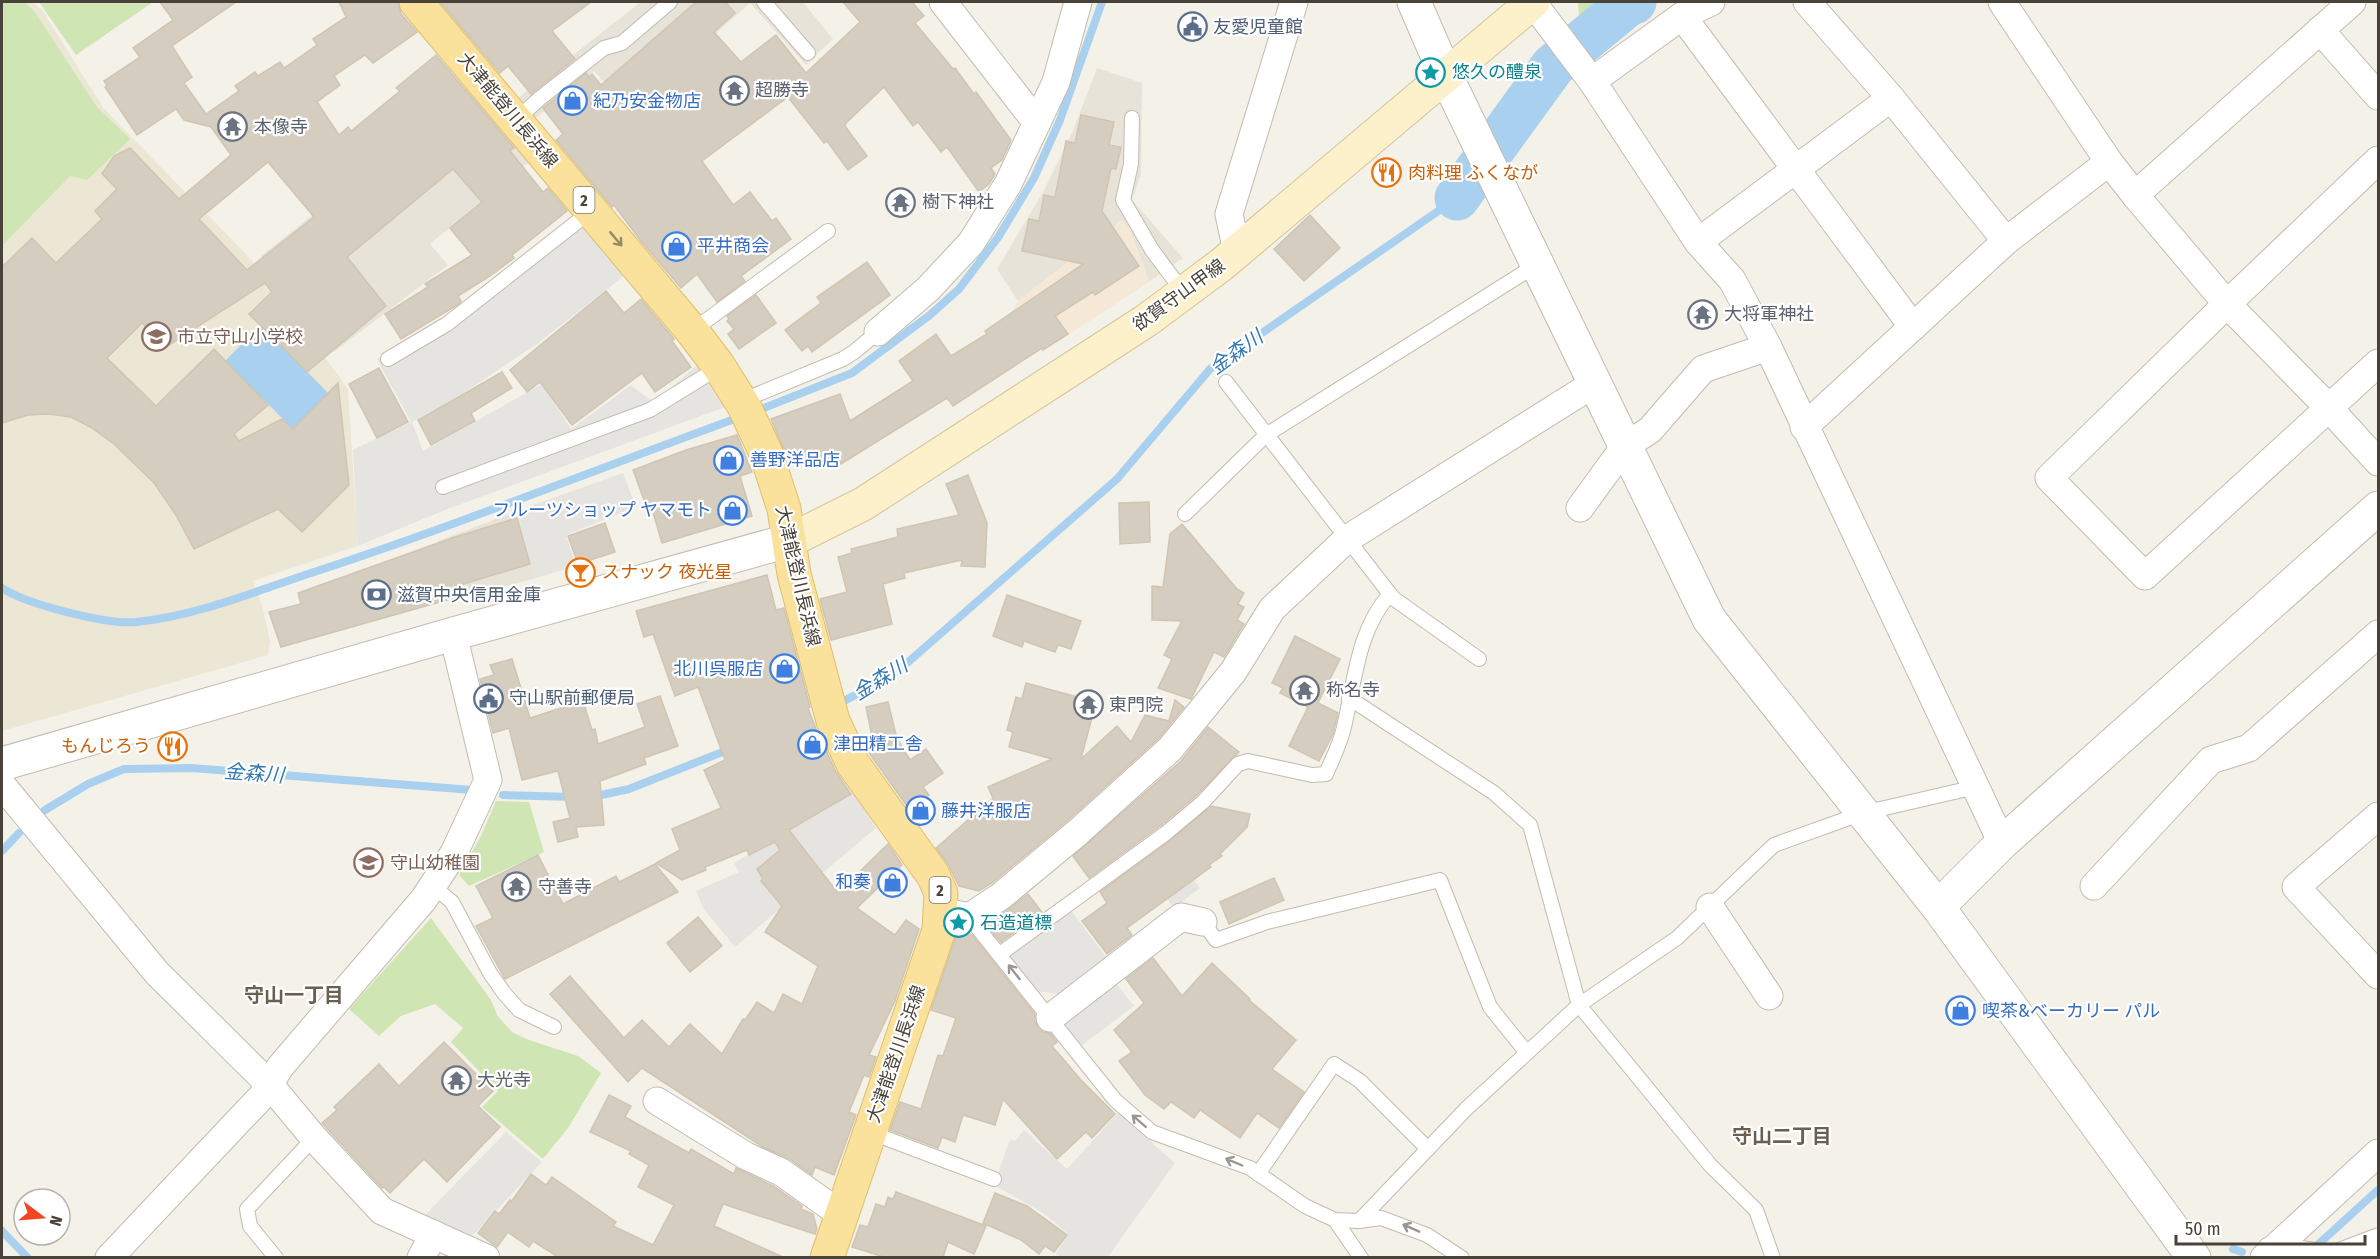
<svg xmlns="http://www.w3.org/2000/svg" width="2380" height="1259" viewBox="0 0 2380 1259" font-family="'Fira Sans Condensed','Noto Sans JP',sans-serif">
<rect width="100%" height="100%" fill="#f4f1e9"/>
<g fill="#e8e3d8">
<polygon points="641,2 803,2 833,39 806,65 750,3 629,110 594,71 532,121 514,101"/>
<polygon points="1097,68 1142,83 1141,174 1132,200 1183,258 1149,282 1129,227 1121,221 1018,301 997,269 1043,192 1072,133"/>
<polygon points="473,82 535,157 430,244 448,265 334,352 261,256 410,137"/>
<polygon points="517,511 536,578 456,600 438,541"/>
</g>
<polygon fill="#f5e8d6" points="1121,221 1129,227 1149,282 1042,352 1013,310 1018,301"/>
<polygon fill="#ece6d4" points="2,2 33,2 42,10 104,109 246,254 272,285 348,389 358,546 253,581 261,602 270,641 268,655 2,731"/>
<g fill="#cfe6b4">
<polygon points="2,2 25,2 34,11 97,107 130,139 87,180 70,176 2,246"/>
<polygon points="39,2 153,2 76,55"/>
<polygon points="1578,2 1598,2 1579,17"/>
<polygon points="496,801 529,802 544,852 469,886 459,875 481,836"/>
<polygon points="431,918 491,1000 497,1015 512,1032 529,1040 578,1056 601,1073 568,1128 543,1159 482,1107 498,1091 451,1042 463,1028 435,1004 401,1016 379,1036 349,1009"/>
</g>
<g fill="#e6e4e1">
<polygon points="579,210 630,271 537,344 460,395 412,422 423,451 542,384 571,429 631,385 654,403 704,359 728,406 445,510 358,546 353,450 411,422 377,359 449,315"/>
<polygon points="623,473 636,507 566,535 576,566 536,578 517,511"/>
<polygon points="854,793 876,828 735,947 703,908 696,891 739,872 734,863"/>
<polygon points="1166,843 1200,888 1174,908 1141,861"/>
<polygon points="1070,909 1109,961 1065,995 1037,991 1009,955"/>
<polygon points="1115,982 1134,1006 1081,1046 1061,1021"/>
<polygon points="1118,1113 1175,1163 1108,1257 1061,1257 1056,1254 1068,1234 1045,1214 994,1185 1010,1139 1015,1141 1024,1130 1067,1169"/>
<polygon points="506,1132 542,1162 472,1236 425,1215"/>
</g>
<polygon fill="#a9d0ee" points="261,325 328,393 293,429 225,361"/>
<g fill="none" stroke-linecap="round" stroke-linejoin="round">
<g stroke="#a9d0ee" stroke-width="8">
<polyline points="754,412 852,373 930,315 959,289 999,236 1034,178 1060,120 1102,2"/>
<path d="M2 588C26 604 107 625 136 622 197 616 256 591 314 572 457 525 598 469 740 417"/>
<polyline points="837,705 898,671 1117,479 1210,369 1457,198"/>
<polyline points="503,795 574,797"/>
<polyline points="592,797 629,789 730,749"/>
<polyline points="45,810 88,784 124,769 192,768 472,790"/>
<polyline points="2,851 19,833"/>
<polyline points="2,1231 28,1258"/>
<polyline points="2233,1249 2242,1252"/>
<polyline points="2312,1250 2378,1190"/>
</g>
<polyline stroke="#a9d0ee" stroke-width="45" points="1457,198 1553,66 1628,4 1634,2"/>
</g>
<g fill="#d5cdbf" stroke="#d0c5b3" stroke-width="1.5" fill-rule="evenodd">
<path d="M160 2H236L172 46 192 77 184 83 206 114 239 91 235 86 255 72 258 76 280 62 284 68 317 45 313 39 346 17 339 2H398L401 14 417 32 373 63 365 55 334 76 340 85 317 102 339 135 348 127 351 131 400 91 396 88 436 55 514 148 510 151 543 192 548 188 567 211 512 255 514 258 490 276 458 296 461 301 459 304 401 339 385 314 428 287 425 284 472 255 450 228 482 202 453 169 347 257 386 306 307 372 249 314 272 292 265 283 166 347 142 323 107 358 156 406 214 349 268 405 234 434 239 441 282 419 293 429 338 383 349 485 302 532 278 509 194 549 176 515 154 483 114 444 92 428 71 417 49 414 28 415 2 423V267L32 238 56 263 102 219 95 211 117 189 102 174 114 156 130 148 179 199 231 155 211 127 184 120 176 109 137 135 105 87 107 85 104 81 140 57 133 48 173 20ZM268 162 314 217 247 270 199 219Z"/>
<polygon points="440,2 591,2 552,31 575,59 531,94 508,66 500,73"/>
<polygon points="696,2 725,2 735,13 714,32 741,62 776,35 806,73 860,22 843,2 912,2 924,16 915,23 953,69 955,68 974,94 976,92 1011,140 1002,160 991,168 995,174 994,176 989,184 979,192 947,147 941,152 918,122 913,126 884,87 846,123 845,126 867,156 848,170 827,141 824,143 788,97 702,161 733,205 750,192 772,221 776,218 791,239 741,276 745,281 717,302 697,274 681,288 640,240 614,205 612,207 556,140 563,134 543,108 586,73 589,77 592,74 601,85"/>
<polygon points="1081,115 1114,122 1109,145 1121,147 1116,169 1111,168 1102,211 1139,266 1095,295 1093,292 1055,316 1068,334 1043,350 1042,348 953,406 947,398 841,464 838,459 827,465 823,458 797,466 793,455 787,457 771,419 840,394 850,421 913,381 899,361 936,334 951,356 987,334 985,331 1083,264 1022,251 1029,219 1039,221 1044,195 1055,197 1066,141 1075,143"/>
<polygon points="1310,215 1340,248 1304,281 1274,249"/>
<polygon points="867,262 890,295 812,352 808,346 802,351 785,330 821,303 817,297"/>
<polygon points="606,291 624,313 641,299 674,339 672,341 691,367 655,392 642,373 572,425 540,382 527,392 510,370"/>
<polygon points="756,295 776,323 739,349 728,334 734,329 727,321 729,319 727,316"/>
<polygon points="379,368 408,422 377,438 349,384"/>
<polygon points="502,372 512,388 471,413 475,421 431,445 418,420"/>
<polygon points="737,435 752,472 740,476 752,516 662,543 650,502 645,503 633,470 686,450"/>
<polygon points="968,475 987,523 985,567 961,566 962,560 904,573 905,578 883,584 892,624 831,640 820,599 847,592 838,557 852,553 851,549 898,537 897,529 959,515 946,484"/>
<polygon points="1149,502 1150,542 1120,544 1119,503"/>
<polygon points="517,518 530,564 450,588 454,598 281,647 269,612 301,604 298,593 452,538"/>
<polygon points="605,523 615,552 578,564 568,536"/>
<polygon points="1182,524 1237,589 1244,593 1238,604 1244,607 1237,620 1244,624 1224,657 1214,652 1191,699 1158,688 1172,659 1164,655 1182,621 1152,620 1152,586 1163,587 1170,534"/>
<polygon points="767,575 776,610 784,608 810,707 808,708 816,729 836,772 851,794 789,830 838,893 888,844 902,865 857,908 895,935 906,920 919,929 895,1001 869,1055 876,1057 869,1077 864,1075 849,1112 856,1115 834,1175 815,1167 812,1175 788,1158 763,1147 642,1068 628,1082 550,994 570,976 624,1038 642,1020 669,1047 690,1024 722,1054 743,1019 745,1020 757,1002 774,1013 783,994 802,1004 818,966 765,932 782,906 761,881 763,879 757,869 780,850 775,842 749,855 747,850 705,867 706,870 682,880 656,863 680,850 672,829 721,808 704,770 725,760 698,687 675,696 653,634 644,637 636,611"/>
<polygon points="1007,595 1081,621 1071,649 1058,645 1055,652 1024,641 1022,647 993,636"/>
<polygon points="1295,636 1340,659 1318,703 1338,713 1333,734 1319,761 1289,746 1308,707 1280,693 1283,688 1272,683"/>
<polygon points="512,659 530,718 583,701 592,730 595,729 598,744 645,727 637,704 660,696 678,746 644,758 646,764 600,781 604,825 576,827 578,837 558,842 553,822 570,818 558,771 522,780 509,728 493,733 480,679 494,675 490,665"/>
<polygon points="1026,683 1096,702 1081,759 1117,726 1131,742 1145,715 1169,721 1175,700 1184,707 1159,738 1067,821 992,883 979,891 959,886 948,864 936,848 993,798 988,787 1052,759 1009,747 1013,732 1007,730 1016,697 1022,699"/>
<polygon points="888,702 897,739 910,760 926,749 943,773 923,787 929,795 909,809 867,750 874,746 866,707"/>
<polygon points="1208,727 1239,752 1197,795 1160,826 1089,878 1073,856 1181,761"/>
<polygon points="1211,806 1250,814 1247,827 1220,854 1222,856 1209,865 1211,867 1127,928 1132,935 1107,954 1082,921 1107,903 1100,892 1171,840"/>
<polygon points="538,855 563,904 616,876 619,882 655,864 678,892 505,979 476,926 493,918 476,886"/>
<polygon points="1274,878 1284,900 1229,924 1220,902"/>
<polygon points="1028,894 1042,912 1001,942 987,926"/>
<polygon points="698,917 722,946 690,972 667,943"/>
<polygon points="958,931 972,935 1035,1014 1035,1021 1038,1028 1043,1032 1050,1033 1057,1042 1052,1046 1081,1080 1115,1114 1092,1138 1086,1132 1057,1159 1003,1099 995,1125 963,1115 955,1142 942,1137 938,1148 890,1130 900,1102 921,1109 938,1055 943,1056 956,1018 931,1010"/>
<polygon points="1153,958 1182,996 1212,963 1250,999 1249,1000 1296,1040 1272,1069 1304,1092 1279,1128 1257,1113 1240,1138 1200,1110 1194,1118 1171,1102 1164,1109 1145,1095 1119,1061 1132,1052 1114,1030 1144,1003 1126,979"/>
<polygon points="444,1042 493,1091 478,1106 500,1127 447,1182 424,1159 390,1193 384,1187 382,1188 322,1123 337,1110 334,1107 379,1064 399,1086"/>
<polygon points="609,1095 631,1106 625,1117 689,1153 691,1149 734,1174 736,1168 773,1186 802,1206 801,1209 813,1214 817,1229 815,1234 723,1204 714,1226 783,1257 558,1257 533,1241 529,1247 508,1232 497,1247 478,1233 495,1211 499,1214 510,1200 511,1202 531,1174 546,1185 552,1177 616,1222 613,1226 653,1245 674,1205 638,1187 649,1165 629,1154 631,1151 590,1132"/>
<polygon points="896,1192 986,1226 974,1254 948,1242 943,1257 884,1257 852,1247 860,1225 868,1227 876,1204 885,1207 888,1197 893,1199"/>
<polygon points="995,1193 1027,1206 1067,1235 1054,1252 1045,1246 1039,1254 1021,1240 983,1223"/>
</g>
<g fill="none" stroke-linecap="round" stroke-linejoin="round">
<defs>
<g id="service">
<polyline points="764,2 808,53"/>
<polyline points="1132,118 1131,164 1123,200 1152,250 1184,293"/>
<polyline points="516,120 539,99 604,48 622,43 670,2"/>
<polyline points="692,331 828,231"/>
<polyline points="388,359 447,324 591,211"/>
<polyline points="1226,382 1393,598 1479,659"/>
<polyline points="741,401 843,359 854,352 878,332"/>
<polyline points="443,487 650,410 705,376 718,365"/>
<polyline points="1185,514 1266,435 1538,264"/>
<polyline points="1349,698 1494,793 1530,825 1579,1005 1710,1165 1756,1210 1773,1258"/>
<polyline points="433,886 452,902 490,973 504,993 519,1010 554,1027"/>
<polyline points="969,917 1115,1100 1152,1132 1250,1168 1305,1206 1335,1220 1359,1221 1381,1218 1427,1235 1462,1258"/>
<polyline points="1203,922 1216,940 1267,922 1440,880 1490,1007 1527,1053"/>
<path d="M1000 954 1166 833 1203 802 1238 764 1248 761 1312 775 1326 774C1332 760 1339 746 1343 731 1355 684 1356 632 1390 594"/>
<polyline points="869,1132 994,1179"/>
<polyline points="1258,1174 1334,1064 1360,1081 1428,1149"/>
<polyline points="1335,1220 1361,1258"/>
<polyline points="1359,1221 1466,1109 1579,1005 1677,938 1774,845 1863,813 1976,787"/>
<polyline points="276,1258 250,1226 247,1209 314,1138"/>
</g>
<g id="minor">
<polyline points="943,2 1037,123"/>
<polyline points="1807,2 1891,98 2006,241"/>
<polyline points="2002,2 2109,162 2135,195 2227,304 2328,407 2378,462"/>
<polyline points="1533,3 1592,81 1698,242 1732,280 1768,347 2002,843"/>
<polyline points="1682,16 1913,327"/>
<polyline points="2320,30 2378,96"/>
<polyline points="1592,81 1682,16 1711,2"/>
<polyline points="2378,160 2227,304 2049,478 2145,576 2378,363"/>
<polyline points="2135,195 2352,2"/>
<polyline points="1698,242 1891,98"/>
<polyline points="1237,252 1229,214 1294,2"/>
<polyline points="878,332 928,289 971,243 1008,184 1056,82 1078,2"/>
<polyline points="1804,427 2006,241 2109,162"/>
<polyline points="1580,508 1625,446 1650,430 1703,369 1768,347"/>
<polyline points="2,785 157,973 270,1085 314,1138 382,1211 486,1258"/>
<polyline points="2378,816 2296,887 2378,975"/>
<polyline points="2094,886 2211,760 2249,748 2378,634"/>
<polyline points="1710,907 1769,996"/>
<polyline points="941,911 969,917 1001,896 1077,833 1170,749 1233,672 1272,609 1347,539 1595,383"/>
<polyline points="1050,1018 1181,917 1203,922"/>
<polyline points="657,1101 746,1156 781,1172 842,1215"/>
<polyline points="2271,1250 2326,1258"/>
<polyline points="109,1258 263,1095 280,1067 424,899 454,853 488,780 453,634"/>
<polyline points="421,1258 434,1234"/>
<polyline points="2264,1258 2378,1153"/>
<polyline points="2336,1258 2378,1242"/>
</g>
<g id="tertiary">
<polyline points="1414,2 1447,78 1709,619 1938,907 2194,1258"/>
<polyline points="2,764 453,634 791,540"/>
<polyline points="1938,907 2002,843 2378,508"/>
</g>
<polyline id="secondary" points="791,540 863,504 1147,320 1221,265 1533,2"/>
<polyline id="primary" points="416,2 692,331 718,365 744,406 766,453 784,509 794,574 833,721 853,764 933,875 941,893 939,930 827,1258"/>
</defs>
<use href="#service" stroke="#c2bcaf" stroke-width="16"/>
<use href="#minor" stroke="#c2bcaf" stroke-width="29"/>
<use href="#tertiary" stroke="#c2bcaf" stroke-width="35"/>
<use href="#secondary" stroke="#d2c59b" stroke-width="35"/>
<use href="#primary" stroke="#dfbf6c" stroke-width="35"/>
<use href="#service" stroke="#fff" stroke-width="14"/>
<use href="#minor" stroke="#fff" stroke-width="27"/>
<use href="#tertiary" stroke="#fff" stroke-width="33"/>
<use href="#secondary" stroke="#fcf1cb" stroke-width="33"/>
<use href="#primary" stroke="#fae19c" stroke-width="33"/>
</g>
<defs><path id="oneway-shaft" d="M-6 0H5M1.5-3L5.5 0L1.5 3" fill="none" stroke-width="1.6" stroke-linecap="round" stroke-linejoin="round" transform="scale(1.5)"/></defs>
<use stroke="#988a65" href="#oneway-shaft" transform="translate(616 239) rotate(50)"/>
<g stroke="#9a9792">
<use href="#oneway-shaft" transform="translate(1014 972) rotate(-128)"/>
<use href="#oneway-shaft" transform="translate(1139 1121) rotate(-139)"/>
<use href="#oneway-shaft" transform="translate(1234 1162) rotate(-157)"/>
<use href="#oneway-shaft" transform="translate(1411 1228) rotate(-156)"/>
</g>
<defs>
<symbol id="civic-ring" viewBox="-11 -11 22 22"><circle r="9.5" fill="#fff" stroke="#5c6f8a" stroke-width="1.5"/><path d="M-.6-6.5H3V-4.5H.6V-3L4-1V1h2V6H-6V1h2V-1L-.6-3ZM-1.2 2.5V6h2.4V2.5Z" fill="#5c6f8a"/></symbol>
<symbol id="sight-ring" viewBox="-11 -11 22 22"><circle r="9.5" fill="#fff" stroke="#0f9aa8" stroke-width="1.5"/><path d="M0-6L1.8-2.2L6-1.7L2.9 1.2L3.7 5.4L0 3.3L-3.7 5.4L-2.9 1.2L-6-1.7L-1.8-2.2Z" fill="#0f9aa8"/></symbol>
<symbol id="temple-ring" viewBox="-11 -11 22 22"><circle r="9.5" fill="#fff" stroke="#6b7280" stroke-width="1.5"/><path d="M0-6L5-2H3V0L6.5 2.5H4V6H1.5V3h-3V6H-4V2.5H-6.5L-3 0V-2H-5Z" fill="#6b7280"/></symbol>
<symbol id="shop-ring" viewBox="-11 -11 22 22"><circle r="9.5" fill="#fff" stroke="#3f7fe0" stroke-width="1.5"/><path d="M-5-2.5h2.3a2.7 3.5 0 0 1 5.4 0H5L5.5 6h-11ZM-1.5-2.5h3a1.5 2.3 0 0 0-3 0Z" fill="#3f7fe0"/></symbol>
<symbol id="restaurant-ring" viewBox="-11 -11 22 22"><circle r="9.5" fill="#fff" stroke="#e8710a" stroke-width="1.5"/><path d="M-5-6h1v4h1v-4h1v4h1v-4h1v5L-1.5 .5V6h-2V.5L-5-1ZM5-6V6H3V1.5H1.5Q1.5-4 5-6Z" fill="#e8710a"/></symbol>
<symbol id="school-ring" viewBox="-11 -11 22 22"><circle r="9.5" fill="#fff" stroke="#8d6e63" stroke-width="1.5"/><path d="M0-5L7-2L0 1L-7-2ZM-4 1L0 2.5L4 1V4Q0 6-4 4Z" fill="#8d6e63"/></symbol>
<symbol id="bar-ring" viewBox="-11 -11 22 22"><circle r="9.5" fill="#fff" stroke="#e8710a" stroke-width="1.5"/><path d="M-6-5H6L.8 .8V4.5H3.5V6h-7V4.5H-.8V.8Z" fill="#e8710a"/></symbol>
<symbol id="bank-ring" viewBox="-11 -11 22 22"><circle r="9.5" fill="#fff" stroke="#5c6f8a" stroke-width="1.5"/><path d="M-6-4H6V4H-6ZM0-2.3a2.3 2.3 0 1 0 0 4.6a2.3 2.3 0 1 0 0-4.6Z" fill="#5c6f8a"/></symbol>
</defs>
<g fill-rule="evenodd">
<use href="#civic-ring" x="1176" y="10" width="33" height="33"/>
<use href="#sight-ring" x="1414" y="56" width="33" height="33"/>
<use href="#temple-ring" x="718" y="74" width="33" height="33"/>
<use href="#shop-ring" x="556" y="84" width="33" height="33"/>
<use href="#temple-ring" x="216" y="110" width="33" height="33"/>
<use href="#restaurant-ring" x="1370" y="156" width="33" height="33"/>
<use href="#temple-ring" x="884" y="186" width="33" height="33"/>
<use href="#shop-ring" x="660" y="230" width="33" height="33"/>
<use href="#temple-ring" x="1686" y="298" width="33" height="33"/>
<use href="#school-ring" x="140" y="320" width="33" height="33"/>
<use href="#shop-ring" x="712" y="444" width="33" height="33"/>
<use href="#shop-ring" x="716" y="494" width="33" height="33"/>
<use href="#bar-ring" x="564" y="556" width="33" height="33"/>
<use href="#bank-ring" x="360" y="578" width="33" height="33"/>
<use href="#shop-ring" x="768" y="652" width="33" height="33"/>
<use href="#temple-ring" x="1288" y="674" width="33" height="33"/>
<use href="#civic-ring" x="472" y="682" width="33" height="33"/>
<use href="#temple-ring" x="1072" y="688" width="33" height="33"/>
<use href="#shop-ring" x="796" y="728" width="33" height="33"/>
<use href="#restaurant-ring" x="156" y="730" width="33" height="33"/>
<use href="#shop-ring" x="904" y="794" width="33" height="33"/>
<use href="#school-ring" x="352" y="846" width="33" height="33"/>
<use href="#shop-ring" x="876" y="866" width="33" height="33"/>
<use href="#temple-ring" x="500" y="870" width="33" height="33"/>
<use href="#sight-ring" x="942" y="906" width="33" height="33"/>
<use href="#shop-ring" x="1944" y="994" width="33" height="33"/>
<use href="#temple-ring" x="440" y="1064" width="33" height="33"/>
</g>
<g text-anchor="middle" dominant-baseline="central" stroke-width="4.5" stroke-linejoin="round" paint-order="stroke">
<g fill="#fff" stroke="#7f7b74" stroke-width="1.5">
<rect x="573.5" y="187" width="21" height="26" rx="4.5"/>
<rect x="929.5" y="877" width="21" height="26" rx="4.5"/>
</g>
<g font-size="16" font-weight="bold" fill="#484238">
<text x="584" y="200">2</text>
<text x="940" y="890">2</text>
</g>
<g font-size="18" fill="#4e5e75" stroke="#fff" text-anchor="start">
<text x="1213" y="27">友愛児童館</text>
<text x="397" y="595">滋賀中央信用金庫</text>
<text x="509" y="698">守山駅前郵便局</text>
</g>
<g font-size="18" fill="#0d838f" stroke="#fff" text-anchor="start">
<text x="1452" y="72">悠久の醴泉</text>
<text x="980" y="923">石造道標</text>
</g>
<g font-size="18" fill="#5b616d" stroke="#fff" text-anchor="start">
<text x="755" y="90">超勝寺</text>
<text x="254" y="127">本像寺</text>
<text x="922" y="202">樹下神社</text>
<text x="1724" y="314">大将軍神社</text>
<text x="1326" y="690">称名寺</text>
<text x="1109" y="705">東門院</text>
<text x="538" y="887">守善寺</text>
<text x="477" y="1080">大光寺</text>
</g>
<g font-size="18" fill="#366cbe" stroke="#fff" text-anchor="start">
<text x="593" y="101">紀乃安金物店</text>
<text x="697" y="246">平井商会</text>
<text x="750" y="460">善野洋品店</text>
<text x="712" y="510" text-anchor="end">フルーツショップ ヤマモト</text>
<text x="763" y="669" text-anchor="end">北川呉服店</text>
<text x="833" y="744">津田精工舎</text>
<text x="941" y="811">藤井洋服店</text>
<text x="871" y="882" text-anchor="end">和奏</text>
<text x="1982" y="1011">喫茶&amp;ベーカリー パル</text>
</g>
<g font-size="18" fill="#484238" stroke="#fff">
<text transform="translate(508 110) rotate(50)">大津能登川長浜線</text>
<text transform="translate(1179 295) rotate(-36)">欲賀守山甲線</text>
<text transform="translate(798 576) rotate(77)">大津能登川長浜線</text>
<text transform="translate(896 1054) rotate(-71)">大津能登川長浜線</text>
</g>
<g font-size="18" fill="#c56008" stroke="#fff" text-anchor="start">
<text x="1408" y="173">肉料理 ふくなが</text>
<text x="602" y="572">スナック 夜光星</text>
<text x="151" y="746" text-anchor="end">もんじろう</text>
</g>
<g font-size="18" fill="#785e54" stroke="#fff" text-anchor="start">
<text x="177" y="337">市立守山小学校</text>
<text x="390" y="863">守山幼稚園</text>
</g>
<g font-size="20" font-style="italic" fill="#347ab0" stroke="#fff">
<text transform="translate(1236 352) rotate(-36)">金森川</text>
<text transform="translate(880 679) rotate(-32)">金森川</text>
<text transform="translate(254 773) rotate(4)">金森川</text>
</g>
<g font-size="20" font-weight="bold" fill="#6a604f" stroke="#fff">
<text x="294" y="995">守山一丁目</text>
<text x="1782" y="1136">守山二丁目</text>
</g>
</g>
<rect width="2380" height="1259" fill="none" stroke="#484238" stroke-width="6"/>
<g transform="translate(42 1217) rotate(106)"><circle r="28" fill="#ffffff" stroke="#b6b3af" stroke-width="1.5"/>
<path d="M0-4.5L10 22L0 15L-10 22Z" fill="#f14523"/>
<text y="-9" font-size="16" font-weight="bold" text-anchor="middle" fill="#484238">N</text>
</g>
<path d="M2176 1235v9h189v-9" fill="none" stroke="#484238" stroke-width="3"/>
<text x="2185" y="1235" font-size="18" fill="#484238" stroke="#ffffff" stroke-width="4.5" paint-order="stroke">50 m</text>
</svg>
